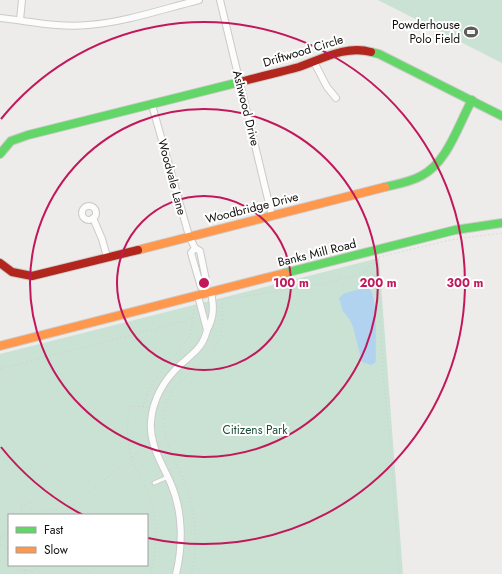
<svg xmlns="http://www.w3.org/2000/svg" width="502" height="574" viewBox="0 0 502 574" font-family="Jost,sans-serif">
<rect width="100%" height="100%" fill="#edecea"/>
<g fill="#cae2d4" fill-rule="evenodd">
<polygon points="378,0 502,0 502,63"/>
<path d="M379 258 403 574H0V354ZM9 515H147V565H9Z"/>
</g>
<path fill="#b2d3f0" d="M368 287C379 294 375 346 376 360L375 363 371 365 362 362 353 327 350 320 343 311 339 298 345 293Z"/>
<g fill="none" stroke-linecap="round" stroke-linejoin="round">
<defs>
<polyline id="lane" points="154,483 168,477"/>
<g id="street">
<polyline points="220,0 272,216"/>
<path d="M0 18C29 21 59 28 88 25 126 22 163 9 199 0"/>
<polyline points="20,20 22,0"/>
<polyline points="314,62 327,87 336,98"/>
<polyline points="152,105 189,236 195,248 200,251 207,285 205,288 206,294"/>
<circle cx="89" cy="213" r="7"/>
<polyline points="93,218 102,239 107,257"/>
<polyline points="195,248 191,253 201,287 205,288"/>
<path d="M198 296 207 330C214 317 214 307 211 293"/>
<path d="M176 574C183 545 183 512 171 484 162 463 149 445 151 421 153 399 164 380 180 365 192 354 203 348 207 330"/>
</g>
<g id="fast">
<polyline points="371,52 379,54 502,116"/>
<polyline points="0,154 11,141 28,135 244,81"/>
<path d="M385 187C398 184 410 182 421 176 448 162 458 125 472 100"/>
<polyline points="285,273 455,230 502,223"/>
</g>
<g id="slow">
<polyline points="138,250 385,187"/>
<polyline points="0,346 285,273"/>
</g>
<g id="jam">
<path d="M244 81C262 76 281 72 299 67 322 59 346 45 371 52"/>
<polyline points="0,263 12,272 32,276 138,250"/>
</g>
</defs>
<use href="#lane" stroke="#cbcac8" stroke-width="5"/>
<use href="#street" stroke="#cbcac8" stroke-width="8"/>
<use href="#fast" stroke="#cbcac8" stroke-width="10"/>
<use href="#slow" stroke="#cbcac8" stroke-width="10"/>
<use href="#jam" stroke="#cbcac8" stroke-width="10"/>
<g stroke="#cdcdcc" stroke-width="1" stroke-dasharray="1 3" stroke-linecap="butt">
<polyline points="379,257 450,240 502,233"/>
<polyline points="367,270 377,279 380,297 383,375 390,441 399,574"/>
<polyline points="218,300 302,288 335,281 364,272 376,258"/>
<polyline points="0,369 192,319"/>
<polyline points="143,407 148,391 158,375 181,348 191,334 194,305"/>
<path d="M147 407 130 406C126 423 127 443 132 460 137 474 147 487 151 502 159 526 157 550 150 574"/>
<path d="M22 515 21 507 28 502C42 506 34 516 55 508L61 515"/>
<polyline points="61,515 132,457 143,449 149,447"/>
<polyline points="187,532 194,532"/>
<polyline points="0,538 3,536 9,534"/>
<polyline points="0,545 9,549"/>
<polyline points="16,565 17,568 33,572 39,565"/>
<polyline points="79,565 92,574"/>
<polyline points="24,574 26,565"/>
<path d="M191 574C201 542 194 506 182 476 174 455 162 440 164 416 168 374 206 372 219 339 224 328 222 313 222 300"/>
</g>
<use href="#lane" stroke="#fcfcfc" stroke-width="3"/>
<use href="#street" stroke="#fcfcfc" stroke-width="6"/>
<use href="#fast" stroke="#63d668" stroke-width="8"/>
<use href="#slow" stroke="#ff974d" stroke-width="8"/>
<use href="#jam" stroke="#b3261e" stroke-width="8"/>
</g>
<g fill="none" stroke="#c2185b" stroke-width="2">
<circle cx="204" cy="283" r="87"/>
<circle cx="204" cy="283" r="174"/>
<path d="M83 515A261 261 0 0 1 1 447M1 119A261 261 0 1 1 148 538"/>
</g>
<defs>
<symbol id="stadium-bare" viewBox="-9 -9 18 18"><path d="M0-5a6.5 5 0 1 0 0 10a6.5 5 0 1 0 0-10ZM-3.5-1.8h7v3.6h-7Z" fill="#5d5c5b" stroke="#fff" stroke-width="2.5" paint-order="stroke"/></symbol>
</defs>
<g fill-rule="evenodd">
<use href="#stadium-bare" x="461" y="22" width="20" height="20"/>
</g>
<g text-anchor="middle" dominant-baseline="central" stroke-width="4" stroke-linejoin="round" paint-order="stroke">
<g font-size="12" fill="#100f0e" stroke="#fff" text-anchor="end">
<text x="460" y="25">Powderhouse<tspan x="460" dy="14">Polo Field</tspan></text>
</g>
<g font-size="12" fill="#100f0e" stroke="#fff">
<text transform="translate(303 51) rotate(-17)">Driftwood Circle</text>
<text transform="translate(246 108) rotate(76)">Ashwood Drive</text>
<text transform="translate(172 177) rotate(75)">Woodvale Lane</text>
<text transform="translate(252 208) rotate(-14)">Woodbridge Drive</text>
<text transform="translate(317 253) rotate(-14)">Banks Mill Road</text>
</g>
<g font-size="12" fill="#1d4f3a" stroke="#fff">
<text x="255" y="430">Citizens Park</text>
</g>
</g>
<circle cx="204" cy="283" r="6" fill="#c2185b" stroke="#fff" stroke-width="2"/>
<g font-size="12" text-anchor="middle" font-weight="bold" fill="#c2185b" stroke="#fff" stroke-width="4" stroke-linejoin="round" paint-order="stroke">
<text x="291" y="287">100 m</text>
<text x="378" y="287">200 m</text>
<text x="465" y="287">300 m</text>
</g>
<rect x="8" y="514" width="140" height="52" fill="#ffffff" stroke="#9f9f9f"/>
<rect x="16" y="527" width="20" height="6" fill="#63d668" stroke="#9f9f9f"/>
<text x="44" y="534" font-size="12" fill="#100f0e">Fast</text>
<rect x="16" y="547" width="20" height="6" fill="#ff974d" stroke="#9f9f9f"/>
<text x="44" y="554" font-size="12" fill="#100f0e">Slow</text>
</svg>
